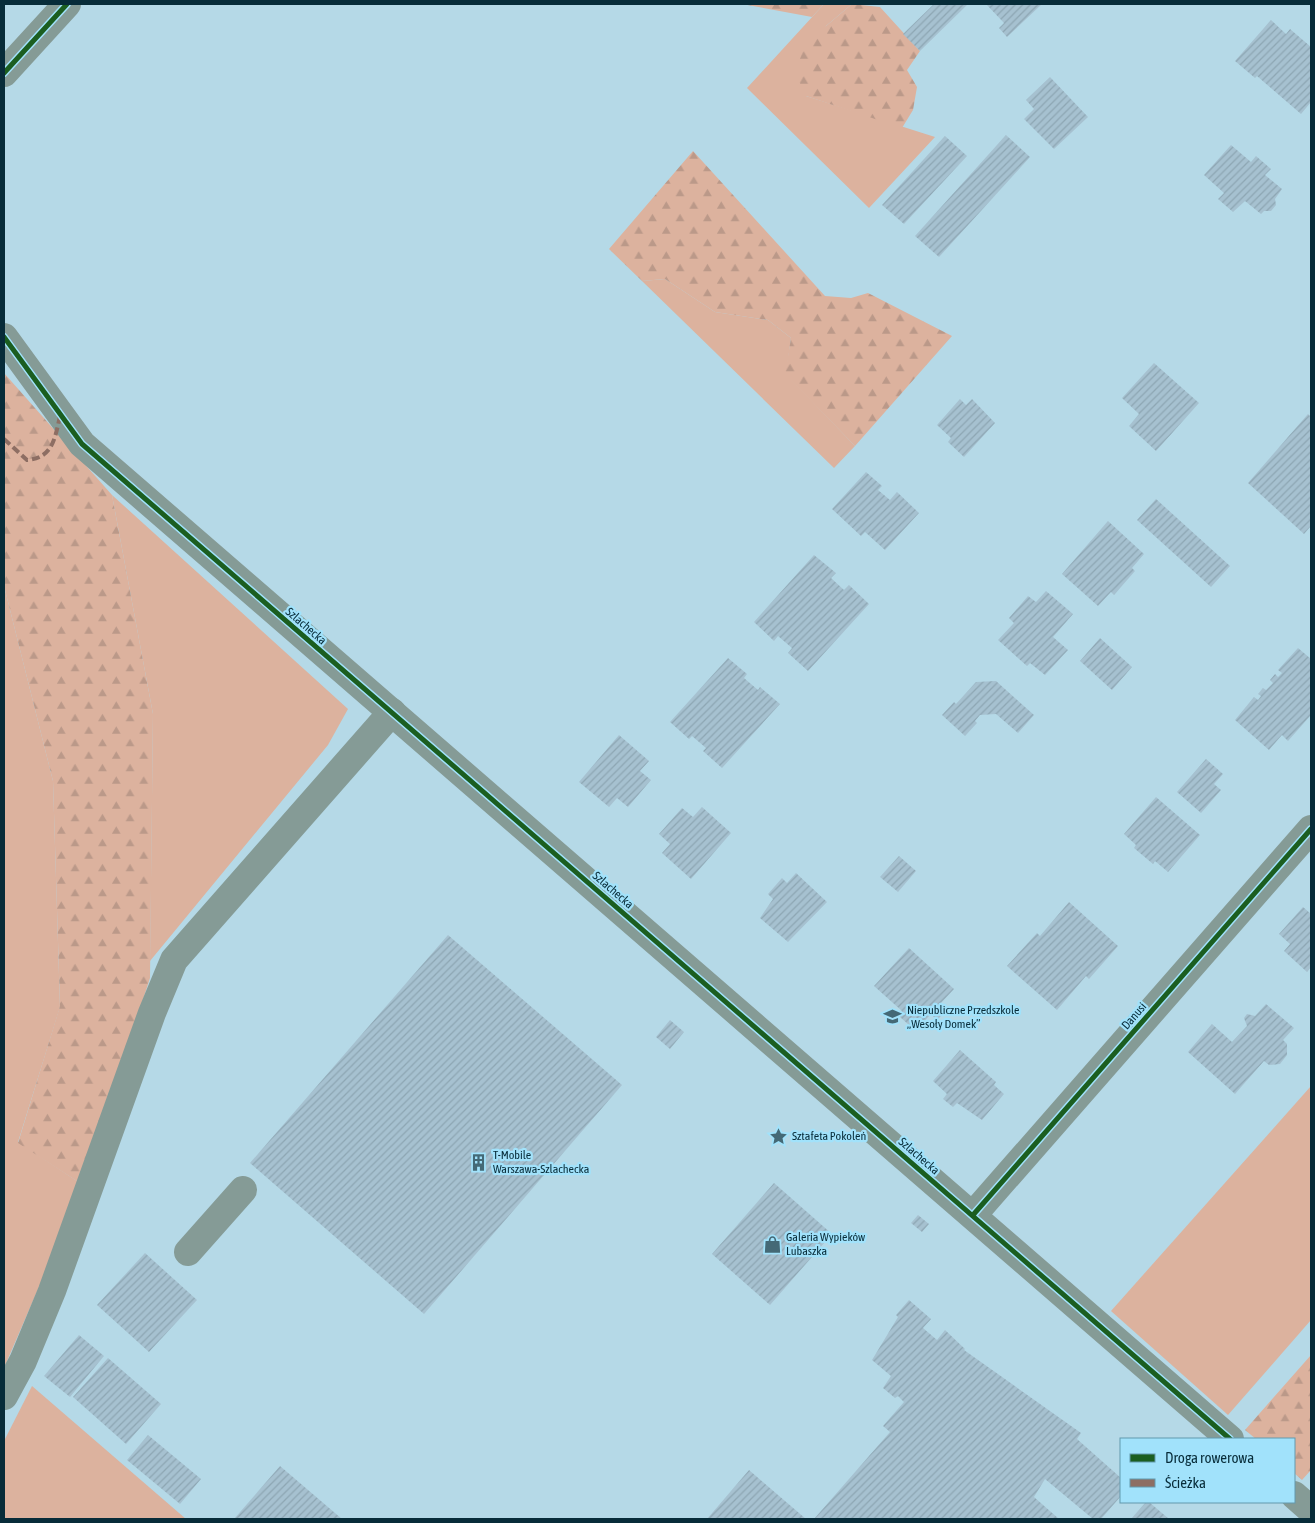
<svg xmlns="http://www.w3.org/2000/svg" width="1315" height="1523" viewBox="0 0 1315 1523" font-family="'Asap Condensed',sans-serif">
<defs>
<pattern id="forest-firs" width="22" height="20" patternUnits="userSpaceOnUse" patternTransform="scale(1.25)"><rect width="22" height="20" fill="#dcb29e"/><path d="M5 1l3.5 6h-7zM16 11l3.5 6h-7z" fill="#bb9989"/></pattern>
<pattern id="building-hatch" width="6" height="6" patternUnits="userSpaceOnUse" patternTransform="scale(1.25)"><rect width="6" height="6" fill="#a6c1d0"/><path d="M-1 1l2-2M0 6l6-6M5 7l2-2" fill="none" stroke="#8da6b3"/></pattern>
</defs>
<rect width="100%" height="100%" fill="#b5d9e7"/>
<g fill="#dcb29e">
<polygon points="824,4 852,4 826,26 806,96 935,137 869,208 747,88"/>
<polygon points="665,279 715,312 768,320 791,338 786,374 855,446 834,468 642,281"/>
<polygon points="112,495 348,709 328,745 150,961 153,714"/>
<polygon points="4,586 53,781 60,1007 18,1142 83,1185 4,1368"/>
<polygon points="1311,1086 1311,1320 1228,1415 1111,1311"/>
<polygon points="32,1386 186,1519 4,1519 4,1441"/>
</g>
<g fill="url(#forest-firs)">
<polygon points="742,4 824,4 812,17"/>
<polygon points="852,4 880,7 920,51 907,70 917,87 913,110 902,128 806,96 795,73 803,50 826,26"/>
<polygon points="693,151 825,296 851,298 868,293 952,336 855,446 785,374 791,338 768,320 715,312 665,279 642,281 609,249"/>
<polygon points="4,373 112,495 153,714 150,978 83,1185 18,1143 60,1006 53,781 4,586"/>
<polygon points="1311,1355 1311,1470 1302,1480 1294,1473 1294,1439 1256,1439 1245,1430"/>
</g>
<g fill="url(#building-hatch)">
<polygon points="934,4 968,4 920,51 903,34"/>
<polygon points="986,4 1042,4 1007,37 999,28 1004,23"/>
<polygon points="1271,20 1286,34 1290,29 1311,47 1311,102 1301,114 1257,76 1255,78 1235,61"/>
<polygon points="1050,77 1088,117 1054,149 1024,119 1034,109 1026,100"/>
<polygon points="1006,135 1030,157 939,257 915,236"/>
<polygon points="945,136 967,156 904,224 882,205"/>
<polygon points="1231,145 1251,162 1256,156 1271,169 1265,175 1282,189 1275,199 1276,205 1271,211 1264,211 1261,214 1245,201 1233,212 1218,199 1224,193 1204,175"/>
<polygon points="1154,363 1199,403 1156,451 1129,426 1139,414 1122,398"/>
<polygon points="960,399 966,405 972,399 995,423 964,457 948,442 951,438 937,425"/>
<polygon points="1308,414 1311,417 1311,526 1304,534 1248,483"/>
<polygon points="866,472 882,486 878,490 890,500 897,492 919,513 885,550 865,532 861,536 832,509"/>
<polygon points="1156,499 1230,566 1211,587 1137,520"/>
<polygon points="1108,521 1144,554 1132,568 1135,571 1114,595 1111,592 1098,606 1062,574"/>
<polygon points="814,555 836,573 831,578 844,590 849,585 869,604 808,671 788,653 792,648 778,636 774,641 754,622"/>
<polygon points="1046,591 1073,614 1053,637 1068,650 1045,675 1030,663 1027,666 998,640 1014,623 1009,618 1028,596 1036,602"/>
<polygon points="1100,638 1132,667 1112,690 1080,661"/>
<polygon points="1298,648 1311,659 1311,715 1288,741 1282,735 1269,750 1235,720 1254,697 1258,700 1261,696 1258,694 1263,688 1266,690 1273,683 1270,680 1275,674 1278,677 1282,673 1278,670"/>
<polygon points="728,658 747,674 744,678 758,690 760,687 780,704 722,768 703,751 706,748 692,736 689,739 670,722"/>
<polygon points="996,681 1034,715 1018,733 996,714 980,715 975,721 977,723 965,736 942,715 954,702 956,704 976,682"/>
<polygon points="619,735 649,761 640,771 651,780 628,807 617,798 609,807 579,782"/>
<polygon points="1206,759 1223,774 1214,784 1221,790 1201,813 1177,792"/>
<polygon points="1156,797 1200,835 1168,872 1155,861 1153,864 1134,848 1136,845 1124,834"/>
<polygon points="702,807 731,833 691,879 662,853 670,844 659,834 682,808 693,817"/>
<polygon points="899,856 916,871 898,892 880,877"/>
<polygon points="796,873 827,902 788,942 760,918 773,899 768,894 782,878 787,883"/>
<polygon points="1069,902 1118,946 1089,979 1086,976 1057,1010 1007,966 1037,933 1040,936"/>
<polygon points="1303,907 1311,914 1311,967 1307,972 1284,951 1290,944 1279,934"/>
<polygon points="448,935 622,1085 424,1314 250,1163"/>
<polygon points="909,948 954,989 941,1003 947,1009 937,1020 931,1014 919,1027 916,1024 909,1025 900,1017 902,1011 874,986"/>
<polygon points="1266,1004 1294,1028 1283,1040 1287,1044 1287,1055 1280,1064 1269,1065 1264,1061 1235,1094 1188,1052 1212,1024 1232,1042 1247,1026 1244,1018 1247,1014 1255,1016"/>
<polygon points="670,1020 684,1032 670,1049 656,1037"/>
<polygon points="960,1050 996,1082 994,1085 1004,1094 982,1120 957,1103 953,1107 943,1099 947,1094 933,1081"/>
<polygon points="774,1183 832,1234 770,1305 712,1254"/>
<polygon points="918,1215 929,1224 922,1232 911,1223"/>
<polygon points="145,1253 197,1300 149,1352 97,1305"/>
<polygon points="909,1300 931,1319 923,1328 937,1340 945,1330 965,1349 964,1350 1081,1433 1077,1439 1121,1478 1121,1496 1101,1519 1093,1519 1045,1479 1034,1497 1059,1519 814,1519 890,1432 883,1426 904,1402 898,1396 895,1398 883,1388 891,1376 872,1360 898,1317 896,1315"/>
<polygon points="79,1335 104,1356 70,1397 44,1376"/>
<polygon points="108,1358 161,1404 126,1444 73,1397"/>
<polygon points="148,1435 201,1479 180,1504 127,1460"/>
<polygon points="280,1466 342,1519 234,1519"/>
<polygon points="749,1470 806,1519 707,1519"/>
<polygon points="1146,1502 1149,1502 1169,1519 1131,1519"/>
</g>
<g fill="none" stroke-linecap="round" stroke-linejoin="round">
<g stroke="#859b96" stroke-width="28">
<polyline points="4,73 67,4"/>
<polyline points="4,337 82,444 1230,1439"/>
<polyline points="973,1215 1311,829"/>
<polyline points="188,1252 243,1190"/>
<polyline points="4,1396 23,1361 52,1291 152,1013 174,960 392,712"/>
<polyline points="1294,1495 1311,1510"/>
</g>
<path stroke="#8d6e63" stroke-width="4" stroke-dasharray="8 4" stroke-linecap="butt" d="M4 439 27 460C53 458 55 438 60 416"/>
<defs>
<g id="cycleway">
<polyline points="4,73 67,4"/>
<polyline points="4,337 82,444 1230,1439"/>
<polyline points="973,1215 1311,829"/>
</g>
</defs>
<use href="#cycleway" stroke="#a1e2fb" stroke-width="8"/>
<use href="#cycleway" stroke="#1b5e20" stroke-width="5"/>
</g>
<defs>
<symbol id="school-bare" viewBox="-9 -9 18 18"><path d="M0-5L7-2L0 1L-7-2ZM-4 1L0 2.5L4 1V4Q0 6-4 4Z" fill="#446976" stroke="#a1e2fb" stroke-width="2.5" paint-order="stroke"/></symbol>
<symbol id="sight-bare" viewBox="-9 -9 18 18"><path d="M0-6L1.8-2.2L6-1.7L2.9 1.2L3.7 5.4L0 3.3L-3.7 5.4L-2.9 1.2L-6-1.7L-1.8-2.2Z" fill="#446976" stroke="#a1e2fb" stroke-width="2.5" paint-order="stroke"/></symbol>
<symbol id="building-bare" viewBox="-9 -9 18 18"><path d="M-4-6H4V6H1V3H-1V6H-4ZM-2.5-4.3h1.7v1.8h-1.7ZM.8-4.3h1.7v1.8H.8ZM-2.5-1h1.7V.8h-1.7ZM.8-1h1.7V.8H.8Z" fill="#446976" stroke="#a1e2fb" stroke-width="2.5" paint-order="stroke"/></symbol>
<symbol id="shop-bare" viewBox="-9 -9 18 18"><path d="M-5-2.5h2.3a2.7 3.5 0 0 1 5.4 0H5L5.5 6h-11ZM-1.5-2.5h3a1.5 2.3 0 0 0-3 0Z" fill="#446976" stroke="#a1e2fb" stroke-width="2.5" paint-order="stroke"/></symbol>
</defs>
<g fill-rule="evenodd">
<use href="#school-bare" x="880" y="1004" width="25" height="25"/>
<use href="#sight-bare" x="766" y="1124" width="25" height="25"/>
<use href="#building-bare" x="466" y="1150" width="25" height="25"/>
<use href="#shop-bare" x="760" y="1232" width="25" height="25"/>
</g>
<g text-anchor="middle" dominant-baseline="central" stroke-width="4.5" stroke-linejoin="round" paint-order="stroke">
<g font-size="12" fill="#072c39" stroke="#a1e2fb">
<text transform="translate(306 626) rotate(41)">Szlachecka</text>
<text transform="translate(613 890) rotate(41)">Szlachecka</text>
<text transform="translate(1134 1016) rotate(-49)">Danusi</text>
<text transform="translate(919 1156) rotate(41)">Szlachecka</text>
</g>
<g font-size="12" fill="#072c39" stroke="#a1e2fb" text-anchor="start">
<text x="907" y="1010">Niepubliczne Przedszkole<tspan x="907" dy="14">„Wesoły Domek”</tspan></text>
<text x="792" y="1136">Sztafeta Pokoleń</text>
<text x="493" y="1155">T-Mobile<tspan x="493" dy="14">Warszawa-Szlachecka</tspan></text>
<text x="786" y="1237">Galeria Wypieków<tspan x="786" dy="14">Lubaszka</tspan></text>
</g>
</g>
<rect width="1315" height="1523" fill="none" stroke="#072c39" stroke-width="10"/>
<rect x="1120" y="1438" width="175" height="65" fill="#a1e2fb" stroke="#6399ad"/>
<rect x="1130" y="1454" width="25" height="8" fill="#1b5e20" stroke="#6399ad"/>
<text x="1165" y="1463" font-size="15" fill="#072c39">Droga rowerowa</text>
<rect x="1130" y="1479" width="25" height="8" fill="#8d6e63" stroke="#6399ad"/>
<text x="1165" y="1488" font-size="15" fill="#072c39">Ścieżka</text>
</svg>
